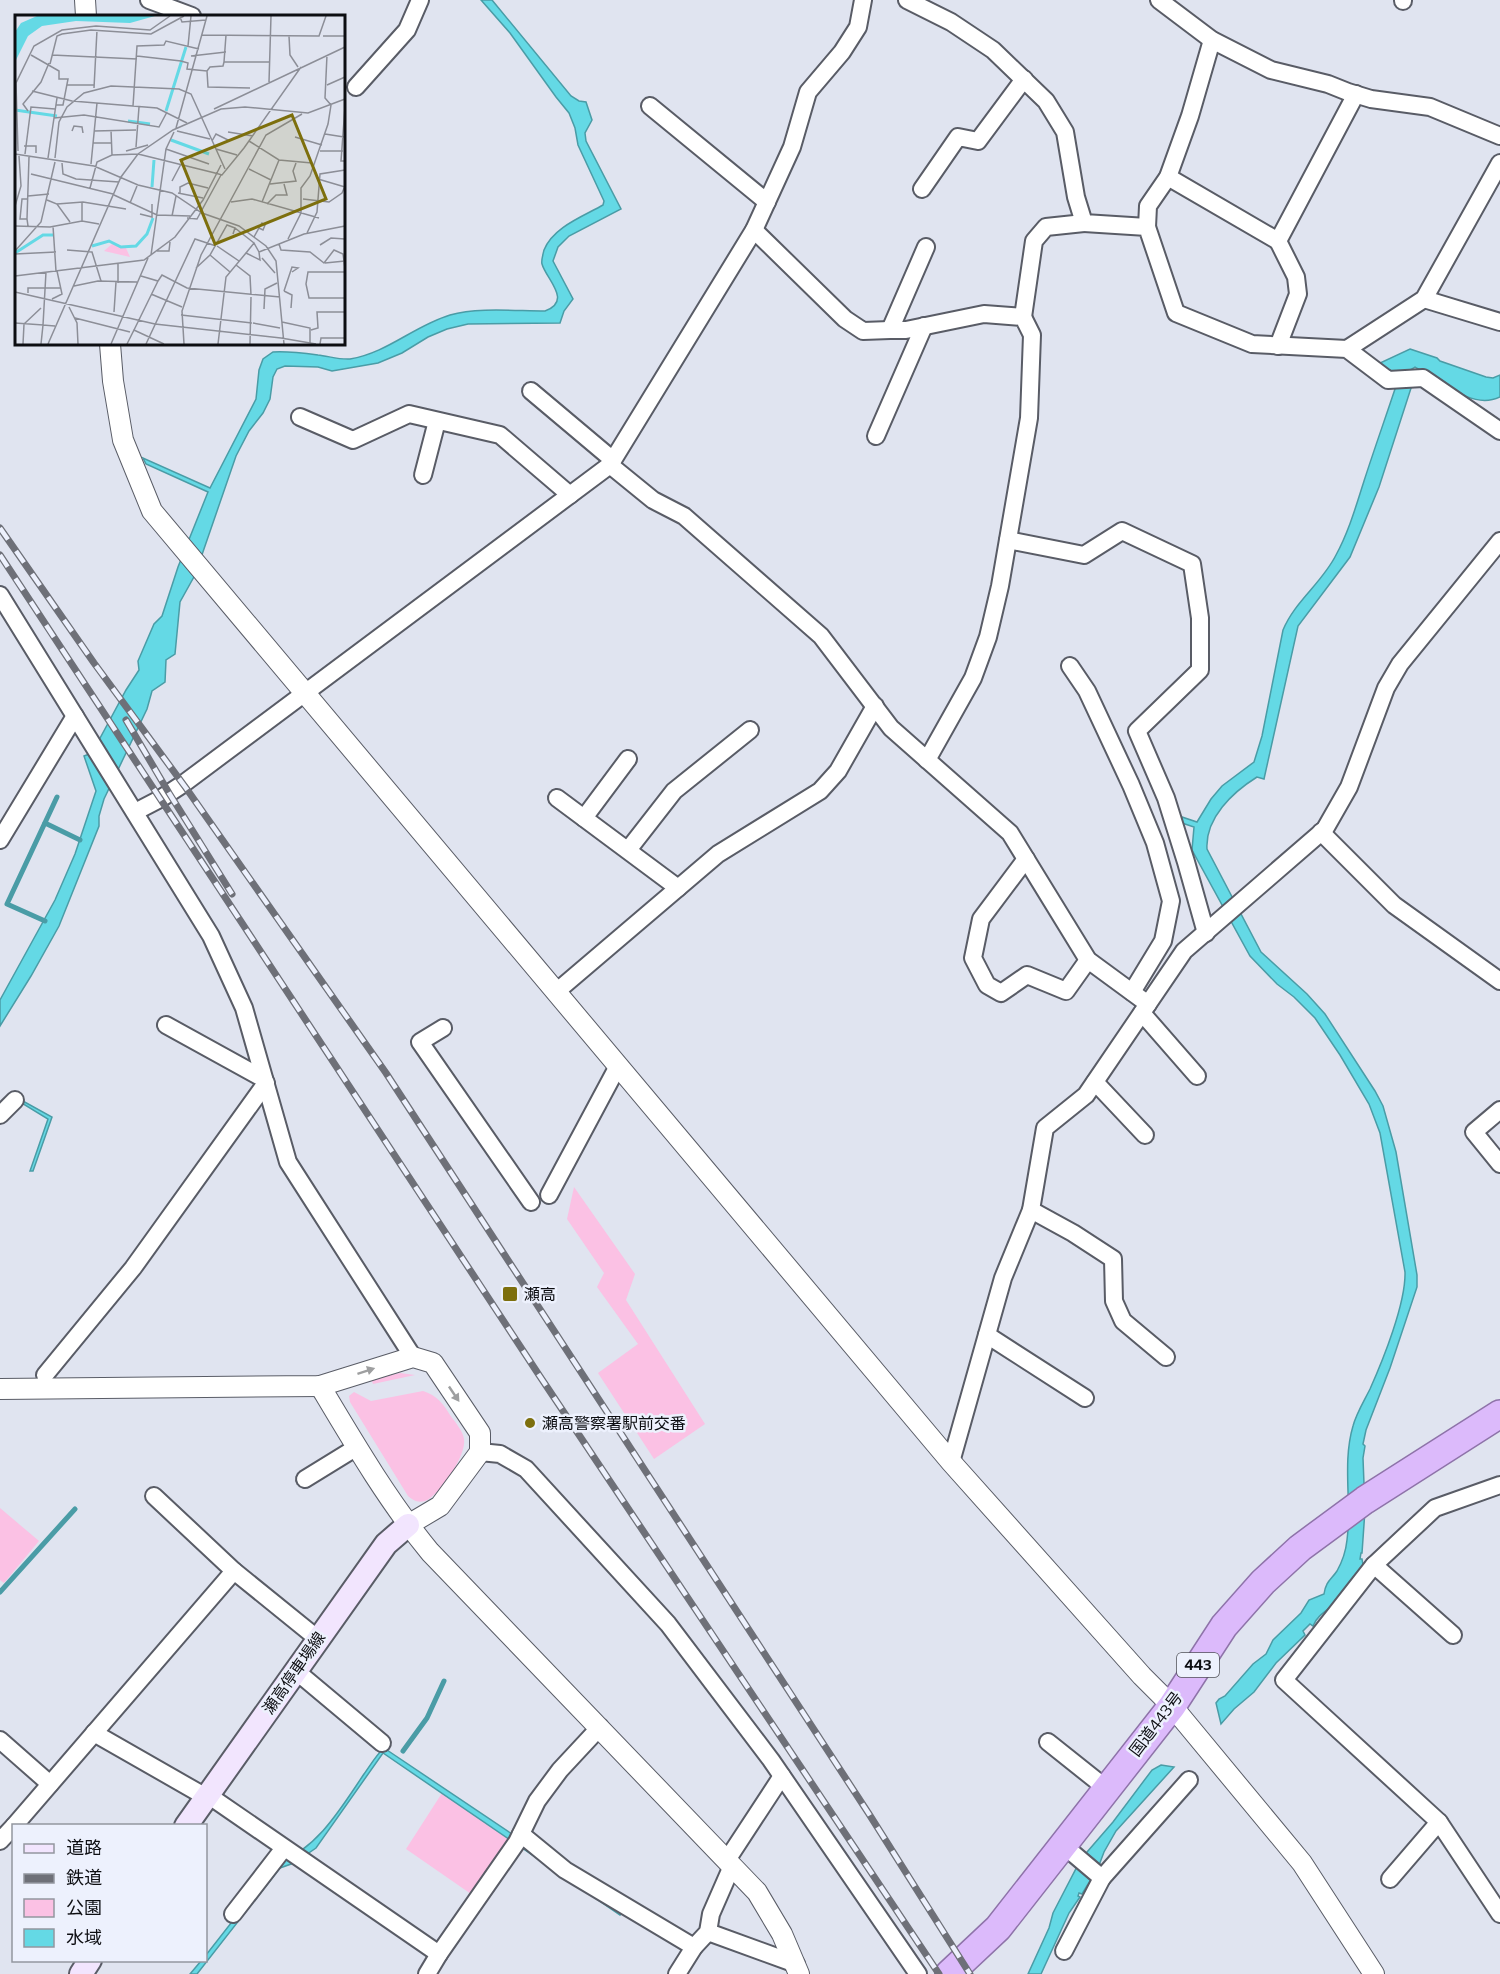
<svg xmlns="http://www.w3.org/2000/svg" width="1500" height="1974" viewBox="0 0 1500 1974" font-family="Bitter,'Noto Sans JP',serif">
<rect width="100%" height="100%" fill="#e0e4f0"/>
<g fill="#fbc1e4">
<polygon points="574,1187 635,1274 626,1300 705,1424 654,1459 598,1373 638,1344 597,1287 604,1273 567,1219"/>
<polygon points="400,1373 415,1375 373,1384 372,1381 374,1379"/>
<path d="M423 1391C436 1395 443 1403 450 1415 455 1422 463 1431 464 1439 467 1455 439 1496 425 1501 417 1503 413 1500 408 1496L350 1402 349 1396 354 1392 371 1401Z"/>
<polygon points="0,1508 39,1541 4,1583 0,1580"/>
<polygon points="442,1793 511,1840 471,1894 406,1849"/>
</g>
<g fill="#64d9e5" stroke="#4a9ca6" stroke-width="1.5">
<path d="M481 0H492L571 96 579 101 586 102 592 120 585 133 586 141 621 209 569 236 558 247 553 261 573 299 564 311 560 323 468 324 447 329 428 337 402 353 378 363 332 371 318 367 285 366 277 369 273 377 270 399 263 413 249 431 236 456 195 575 180 602 175 654 166 660 165 682 152 691 147 709 104 799 99 816V826L59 926 31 976 0 1026V1000L55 900 75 854 96 791 84 756 92 753 126 690 139 670 138 661 154 624 162 616 178 567 208 492 146 464 143 458 210 488 256 399 259 370 263 359 273 352C288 351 303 353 318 355 328 356 340 360 350 359 387 353 414 326 450 315 478 307 516 311 545 311 573 301 546 279 542 264 541 261 543 254 544 250 553 227 584 216 603 205L604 201 578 145 575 128 569 113 556 97 510 33Z"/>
<path d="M1410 349 1437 358 1440 361 1486 377 1493 378 1500 375V397C1473 410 1446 384 1424 369L1420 370 1415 367 1410 370 1413 382 1379 487 1350 557 1298 626 1264 779 1257 777C1233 792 1205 818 1207 849L1261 952 1307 994 1325 1014 1375 1091 1383 1106 1396 1152 1417 1275V1287L1390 1368 1366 1430 1363 1444 1365 1446 1363 1458 1365 1510 1362 1553H1361L1360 1559H1362L1363 1565C1356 1577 1347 1593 1337 1602 1328 1610 1317 1615 1313 1626L1310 1624 1303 1631 1305 1635 1276 1663 1254 1692 1234 1709 1221 1724 1216 1703 1219 1699 1225 1696 1253 1664 1266 1654 1273 1640 1301 1613 1309 1600 1324 1594C1326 1581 1331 1580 1337 1571 1342 1562 1346 1550 1347 1540 1352 1503 1342 1463 1353 1426 1356 1414 1364 1401 1370 1389 1383 1360 1406 1303 1405 1272L1380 1133 1369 1104 1340 1055 1315 1018 1294 997 1277 984 1250 956 1192 850 1194 827 1173 820 1176 815 1197 822 1211 799 1222 786 1254 762 1262 736 1283 630C1295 601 1322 583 1336 555 1349 531 1356 506 1364 481 1374 450 1385 419 1395 389L1394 383 1380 363Z"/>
<polygon points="21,1100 52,1117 33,1171 30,1171 48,1119 20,1102"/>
<path d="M384 1748 625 1910 620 1915 383 1753 316 1848 294 1863 280 1868 197 1974H190L201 1961 206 1960V1955L278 1863C318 1848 341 1808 364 1774 370 1766 376 1755 384 1748Z"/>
<polygon points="1161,1765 1174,1767 1116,1831 1104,1852 1098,1868 1082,1894 1079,1893 1078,1896 1080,1897 1069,1913 1041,1974 1028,1974 1049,1928 1053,1913 1081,1859 1113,1822 1152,1770"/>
</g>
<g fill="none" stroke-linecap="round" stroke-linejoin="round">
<g stroke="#4a9ca6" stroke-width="5">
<polyline points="45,823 80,840"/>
<polyline points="45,921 7,904 57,797"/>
<polyline points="0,1592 75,1509"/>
<polyline points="403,1751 427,1718 444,1681"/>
</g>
<defs>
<g id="minor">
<polyline points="149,0 192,16"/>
<polyline points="907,0 951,22 993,50 1046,101 1065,132 1076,197 1084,223 1147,227 1176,313 1252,344 1347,349 1388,380 1423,378 1500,431"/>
<polyline points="1159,0 1212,40 1271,70 1328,84 1348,92 1371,99 1430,107 1500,136"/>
<polyline points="1403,1 1403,0"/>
<polyline points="356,87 407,30 420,0"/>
<polyline points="650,106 767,202"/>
<polyline points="1168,177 1278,241 1356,94"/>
<polyline points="922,189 958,137 978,141 1024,79"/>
<polyline points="1147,227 1148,206 1168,177 1190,116 1212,40"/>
<polyline points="754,230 845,319 863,331 890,330 906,330 984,314 1023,317 1032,335 1029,418 1000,586 988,637 973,678 927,760"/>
<polyline points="1424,299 1500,322"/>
<polyline points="1023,317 1034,241 1046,227 1084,223"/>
<polyline points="890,330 926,247"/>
<polyline points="1278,346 1298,294 1296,277 1278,241"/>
<polyline points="1347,349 1424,299 1500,163"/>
<polyline points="531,391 613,460"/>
<polyline points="300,417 353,440 409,414 500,435 570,495"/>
<polyline points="876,436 924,326"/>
<polyline points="610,465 653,500 684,516 821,636 891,728 1010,833 1088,960 1148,1004"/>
<polyline points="423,475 437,421"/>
<polyline points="1008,540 1084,555 1122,531 1192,564 1200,618 1200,670 1137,731 1166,798 1186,862 1206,933"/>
<polyline points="0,595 211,936 244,1008 288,1162 413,1357"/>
<polyline points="1070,666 1087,691 1131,785 1155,843 1171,901 1163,941 1132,992"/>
<polyline points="557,798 678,888"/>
<polyline points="135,812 160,799 183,784 610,465 754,230 792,147 808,92 842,52 858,27 863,0"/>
<polyline points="584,818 628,759"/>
<polyline points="1321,832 1394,905 1500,981"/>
<polyline points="0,840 75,716"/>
<polyline points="628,850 674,791 750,730"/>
<polyline points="1026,859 981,919 973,958 987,985 1001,993 1027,975 1066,991 1088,960"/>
<polyline points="556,992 718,854 820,791 838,771 875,706"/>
<polyline points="1142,1013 1197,1076"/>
<polyline points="166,1025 264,1079"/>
<polyline points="443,1028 420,1042 531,1202"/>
<polyline points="1095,1082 1145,1135"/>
<polyline points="1500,1110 1474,1132 1500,1164"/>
<polyline points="0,1115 15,1100"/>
<polyline points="549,1195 618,1066"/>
<polyline points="1031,1210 1073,1233 1113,1259 1114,1301 1123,1321 1166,1357"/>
<polyline points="987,1335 1085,1398"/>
<polyline points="45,1375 133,1268 266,1083"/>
<polyline points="480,1452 500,1454 526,1469 668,1624 771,1760 918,1974"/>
<polyline points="951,1462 1003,1278 1031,1210 1045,1128 1086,1095 1184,951 1325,829 1349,787 1386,688 1400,664 1500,541"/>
<polyline points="305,1479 357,1447"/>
<polyline points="154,1496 234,1571 318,1639"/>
<polyline points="1374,1565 1435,1508 1500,1485"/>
<polyline points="1453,1635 1374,1565 1284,1680 1439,1822 1500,1914"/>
<polyline points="296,1671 382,1743"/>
<polyline points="94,1733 206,1797"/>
<polyline points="0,1740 50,1784"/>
<polyline points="1048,1742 1107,1789"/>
<polyline points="208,1795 439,1954"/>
<polyline points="14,1826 234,1571"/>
<polyline points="521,1834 565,1870 694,1947"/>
<polyline points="0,1841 14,1826"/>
<polyline points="1063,1845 1102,1878 1064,1951"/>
<polyline points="727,1860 782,1776"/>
<polyline points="1102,1878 1189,1780"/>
<polyline points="1390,1879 1439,1822"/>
<polyline points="233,1914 284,1848"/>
<polyline points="708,1932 796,1964"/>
<polyline points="427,1974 439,1954 517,1842 537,1801 560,1770 600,1727"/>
<polyline points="677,1974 694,1947 708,1932 711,1914 732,1866"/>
</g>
<g id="tertiary">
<polyline points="85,0 86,16"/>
<polyline points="110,344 113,381 123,440 152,511 951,1462 1142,1676 1172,1706 1302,1863 1374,1974"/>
<path d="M320 1386C354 1443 388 1501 430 1552L757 1892 782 1934 799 1974"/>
<polyline points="0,1389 320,1386 413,1357 433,1363 480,1433 480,1452 440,1506 408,1525"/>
</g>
<g id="secondary">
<polyline points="186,1826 386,1544 408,1525"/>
<polyline points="81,1974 90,1960"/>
</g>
<polyline id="trunk" points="949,1974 998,1928 1172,1706 1224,1626 1263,1582 1300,1548 1365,1500 1500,1414"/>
</defs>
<use href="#minor" stroke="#595c66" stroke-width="20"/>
<use href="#tertiary" stroke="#595c66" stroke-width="22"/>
<use href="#secondary" stroke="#595c66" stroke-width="26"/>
<use href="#trunk" stroke="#8e73a9" stroke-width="30"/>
<use href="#minor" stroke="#fff" stroke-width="16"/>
<use href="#tertiary" stroke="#fff" stroke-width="20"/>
<use href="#secondary" stroke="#f2e5fe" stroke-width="22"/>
<use href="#trunk" stroke="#dcbafb" stroke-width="27"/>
<defs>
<g id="rail">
<polyline points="0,528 94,663 186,788 386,1073 869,1814 970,1974"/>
<polyline points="0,555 539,1375 939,1974"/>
<polyline points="126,720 169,793 232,894"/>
</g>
</defs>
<use href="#rail" stroke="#6e7078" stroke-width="7"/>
<use href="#rail" stroke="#edf1fd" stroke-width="4.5" stroke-dasharray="14" stroke-linecap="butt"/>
</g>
<defs><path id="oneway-solid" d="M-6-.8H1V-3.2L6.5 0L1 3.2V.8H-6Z" transform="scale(1.5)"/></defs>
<g fill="#9e9fa0">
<use href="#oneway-solid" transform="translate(366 1371) rotate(-18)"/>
<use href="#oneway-solid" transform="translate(454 1394) rotate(56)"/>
</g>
<g fill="#7d6f0d" stroke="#edf1fd" stroke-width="2">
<rect x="502" y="1286" width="16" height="16" rx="3"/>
<circle cx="530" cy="1423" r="6"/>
</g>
<g text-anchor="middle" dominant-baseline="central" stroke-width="5" stroke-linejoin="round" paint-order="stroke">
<rect fill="#edf1fd" stroke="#505258" stroke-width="1.5" x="1177" y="1653" width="42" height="24" rx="4.5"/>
<g font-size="15" font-weight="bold" fill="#0d0e12">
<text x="1198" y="1665">443</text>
</g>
<g font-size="16" fill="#0d0e12" stroke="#edf1fd" text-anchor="start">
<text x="524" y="1294">瀬高</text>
<text x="542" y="1423">瀬高警察署駅前交番</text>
</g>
<g font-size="16" fill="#0d0e12" stroke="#edf1fd">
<text transform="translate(294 1673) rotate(-55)">瀬高停車場線</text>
<text transform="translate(1156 1724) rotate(-53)">国道443号</text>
</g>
</g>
<g transform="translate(15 15)">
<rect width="330" height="330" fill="#e0e4f0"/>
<path d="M97 229 111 233 115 242 89 236Z" fill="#fbc1e4"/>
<path d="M22 1H140L115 8 61 6 27 11 13 21 0 47V17L6 8Z" fill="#64d9e5"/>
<path fill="none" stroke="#64d9e5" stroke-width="3" d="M0 95 42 101M151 96 171 32M113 106 135 109M156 125 194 139M137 172 139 145M77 231 94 226 106 232 121 231 132 219 138 203M0 238 28 220H39"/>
<path fill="none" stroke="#8c8e97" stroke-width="1.5" d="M165 2 167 7 191 5M187 20 304 21 311 1M274 21 275 40 283 52M308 21H330M173 31 176 1M16 40 44 56V64H53L48 90H41M37 40 122 44M122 41 166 46 173 48 172 54 192 56 195 52 208 51 209 47H255M176 41 211 37M209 47 211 20M35 49 42 21 47 19 76 15 136 19 169 1M192 56 193 72 235 73M254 67 256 1M52 70H79M312 70 330 62M79 73 82 15M17 76 57 86 142 93 172 108M118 91 122 31 149 30 151 26 184 34M330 92 326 146H330M199 94 330 32M13 96 8 89 26 67 34 48M39 103 69 100 144 112 152 97M161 113 192 1M96 115 97 140M57 116 59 111 67 112 68 118M79 116 121 115M162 116 195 124M213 117 238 121M310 119 329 122M280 122 307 130M197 126 201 119 215 126M234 126 264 145 297 148M78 128H97M9 131H21V138M121 132 124 92M151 134 194 149M201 134 222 140M3 136 1 68 19 31 47 15 81 11 135 15 155 1M111 136 133 130M305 136H328M0 139 79 151 123 170 157 178 187 198 224 211 251 231 261 246 269 329M10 139 16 92 40 94M123 139 200 158M33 143 42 83M40 143 44 107 52 92 69 78 96 71 164 74 176 79 210 154M47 148 48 159 61 164 104 167M76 149 82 88M234 154 256 165M200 158 207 160 229 133 286 52M16 159 98 179M303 164 330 172M157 166 166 149M255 169 281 166 278 156 281 148M75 173 82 147 97 140 123 139M163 178 188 183M165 178V172L173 168 193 173M99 180 142 200 175 201M13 181 34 179M13 184H7L5 204H12L13 211M288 184 314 187 327 178 330 171M32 185 42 189 55 207M216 187 237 184 304 203M247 187 264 145M115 188 122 171M42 189 68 187 111 194M252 189 261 180H272L269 169M0 191 6 171 4 141M125 199 137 202V189M157 201 161 181M172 203 182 204 206 160M12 204 14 142M67 206V187M0 211 35 212 67 206 84 209M38 211 41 256M220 213 239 228M292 218 302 197 305 159 330 155M239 222 244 213 247 208 250 210 248 215 244 213M273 224 286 198V173L295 161 313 109 316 90 310 83 312 40M264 229 266 235 295 237 309 248 319 235 328 239 330 253M305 230 316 223 330 224M202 231 224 246M52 235 77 237 86 266M0 236 26 207 40 147M142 236H154L155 227M231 238 239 228 244 237M0 239 41 237M136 240 151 134 159 117M195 240 215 257M247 243 260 258M310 248 330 246M103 249V268M221 250 235 261 236 280M181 253 195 240 212 210 220 213 218 219M330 257H293L291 269 294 283H330M0 261 129 245 160 222 188 185 206 150M126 261 143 266 147 260 172 273 265 282M59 271 83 266 122 267M269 276 277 252 283 253 277 257M269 276 277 280 276 293M0 277 140 309 266 323M13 278V273H45M136 279 167 292M37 284 47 279 42 256M54 292 62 308 63 329M249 294 250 274 262 268M99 297 101 267M166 300 237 308M60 303 115 317M267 307 295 313V328M0 308 28 310 31 257M238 308 265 313M119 315 143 266M296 315 303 313 302 297H330M266 323 301 329M8 329 9 309 26 293M26 329 28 310 40 311M33 329 106 162 123 139 158 115 206 94 230 92 293 98 330 84M96 329 133 243M112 329 119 315 149 329M131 329 180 224 201 231M169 329 167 296 186 240 251 120 287 99M203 329 211 262 231 238 245 245 244 237 289 219 330 211M235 329 236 282M305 329 306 323H330"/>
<path fill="#7d6f0d" fill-opacity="0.15" stroke="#7d6f0d" stroke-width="3" d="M277 100 311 184 200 229 166 145Z"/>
<rect width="330" height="330" fill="none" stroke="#0d0e12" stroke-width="3"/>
</g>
<rect x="12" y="1824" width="195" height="138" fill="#edf1fd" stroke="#93969f" stroke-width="1.5"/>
<rect x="24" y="1844" width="30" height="9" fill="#f2e5fe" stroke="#93969f" stroke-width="1.5"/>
<text x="66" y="1854" font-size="18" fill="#0d0e12">道路</text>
<rect x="24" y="1874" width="30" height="9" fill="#6e7078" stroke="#93969f" stroke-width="1.5"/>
<text x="66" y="1884" font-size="18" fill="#0d0e12">鉄道</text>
<rect x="24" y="1899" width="30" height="18" fill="#fbc1e4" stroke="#93969f" stroke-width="1.5"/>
<text x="66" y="1914" font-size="18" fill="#0d0e12">公園</text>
<rect x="24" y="1929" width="30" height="18" fill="#64d9e5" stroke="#93969f" stroke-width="1.5"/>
<text x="66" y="1944" font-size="18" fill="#0d0e12">水域</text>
</svg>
